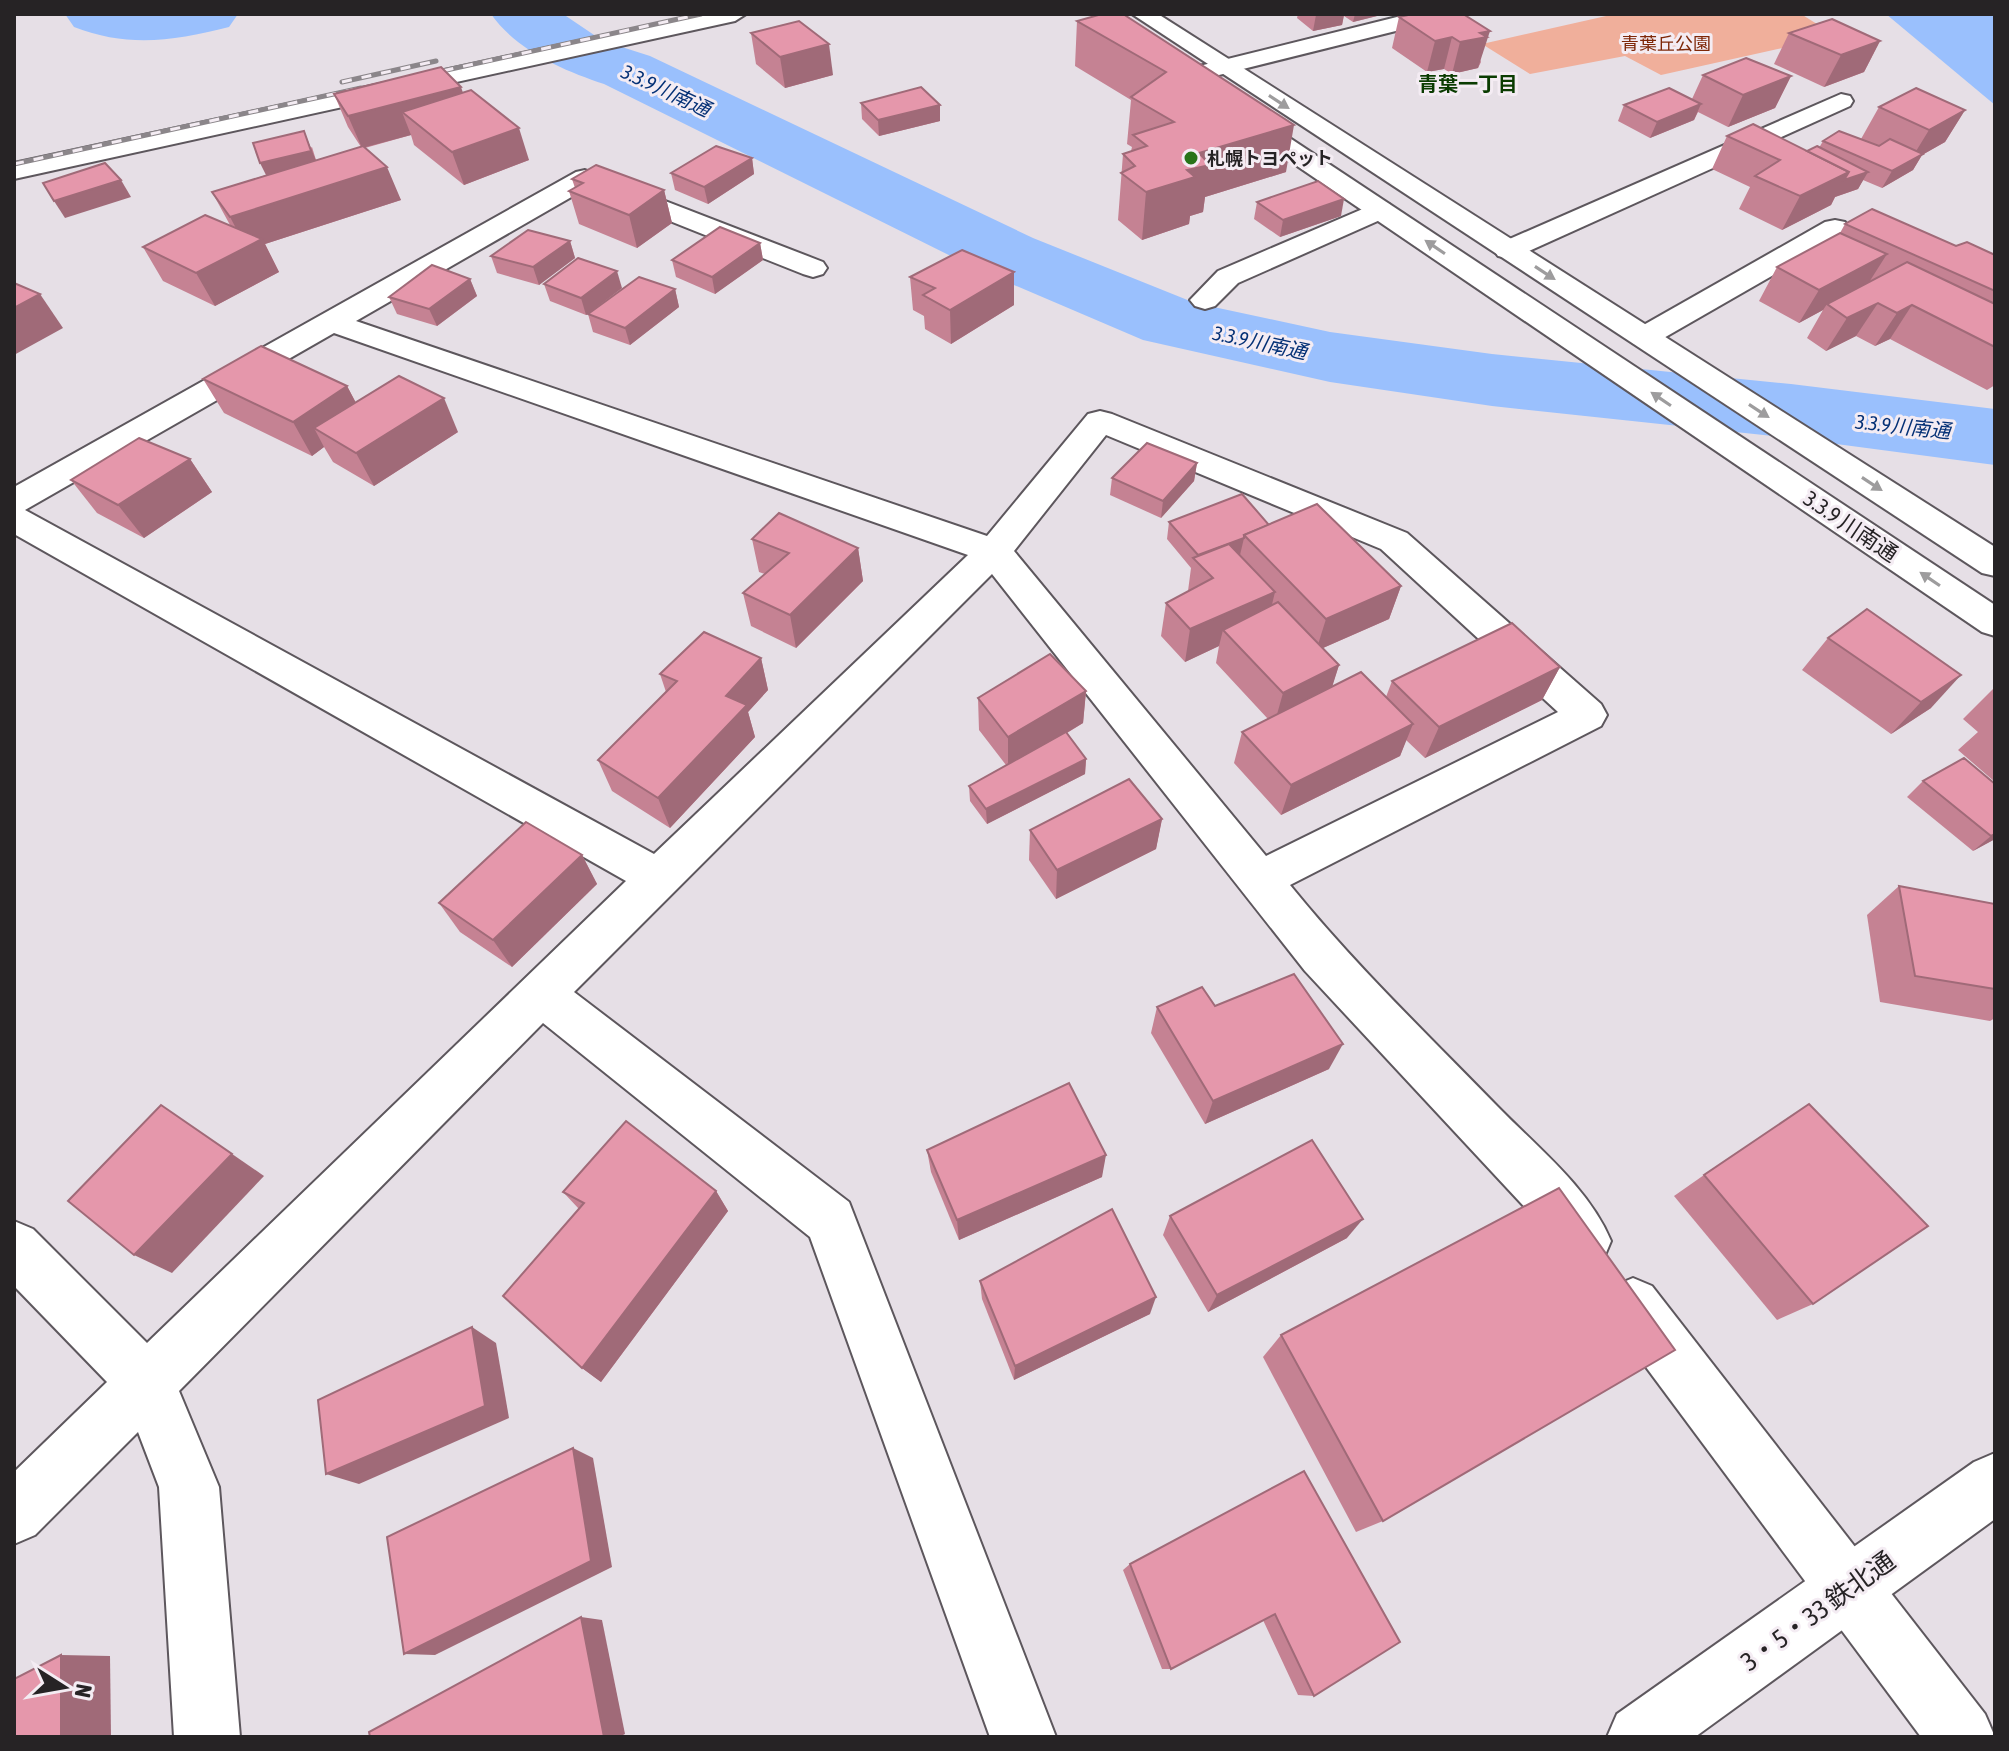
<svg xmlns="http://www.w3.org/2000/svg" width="2009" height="1751" viewBox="0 0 2009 1751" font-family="'Asap Condensed','Noto Sans JP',sans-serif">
<rect width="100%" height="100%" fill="#e6dfe6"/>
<polygon fill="#f0af9b" points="1615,14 1801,14 1836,36 1661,75 1625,56 1530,74 1482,44"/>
<g fill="#9ac0fd">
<polygon points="1886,14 1995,14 1995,105"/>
<polygon points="1945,418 1995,423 1995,453 1973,449"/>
</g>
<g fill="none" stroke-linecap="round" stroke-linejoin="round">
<g fill="#9ac0fd" fill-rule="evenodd">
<path d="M65 14H238L229 27C174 41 128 48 74 27Z"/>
<path d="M491 14H563L603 41 650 56 1033 238 1195 303 1330 332 1492 354 1791 384 1995 409V465L1791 438 1492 406 1330 382 1143 340 979 270 604 84C563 70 517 51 491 14Z"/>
</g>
<defs>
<g id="minor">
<polygon points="704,14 746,14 735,21 14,179 14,163"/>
<polygon points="1409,14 1447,14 1444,19 1183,84 1175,82 1171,77 1175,72"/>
<polygon points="1841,94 1850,96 1853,101 1850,106 1518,256 1508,258 1498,256 1494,250 1498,244"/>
<path d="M585 170 823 262 827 268 823 274 813 277 803 274 587 188 356 321 987 536 1088 414 1100 411 1112 414 1407 533 1601 704 1607 715 1601 726 1290 885C1354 964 1427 1034 1498 1107 1537 1147 1589 1188 1611 1241L1603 1260 1584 1268 1565 1260 1532 1215 1305 971 992 574 574 992 849 1202 1056 1737H990L810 1237 543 1023 179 1391 219 1487 240 1737H174L159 1487 138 1432 35 1535 14 1544V1472L107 1382 14 1286V1221L33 1229 147 1343 626 881 14 534V487L576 172ZM334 333 968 555 654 854 25 510ZM1106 435 1381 549 1558 712 1266 856 1014 551Z"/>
<polygon points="1379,202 1389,204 1393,210 1389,216 1238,283 1215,306 1205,309 1195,306 1190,300 1218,271"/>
<polygon points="1835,220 1845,222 1849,228 1845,234 1655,343 1644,346 1633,343 1629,337 1633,331 1825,222"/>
<polygon points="1633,1278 1652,1286 1985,1714 1995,1737 1921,1737 1614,1324 1606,1305 1614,1286"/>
</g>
<g id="tertiary">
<polygon points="1132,14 1158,14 1995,547 1995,576 1982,573"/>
<polygon points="1240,109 1249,111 1995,605 1995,636 1982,632 1231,121 1228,116 1231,111"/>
<polygon points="1995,1453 1995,1519 1695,1737 1607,1737 1617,1714 1974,1462"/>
</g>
</defs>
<use href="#minor" stroke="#5d575d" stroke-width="4"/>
<use href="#tertiary" stroke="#5d575d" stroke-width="4"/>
<use href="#minor" fill="#fff" fill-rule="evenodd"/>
<use href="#tertiary" fill="#fff" fill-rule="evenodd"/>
<defs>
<g id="rail">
<polyline points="424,75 701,14"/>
<polyline points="342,82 436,61"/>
<polyline points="14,164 361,88"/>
</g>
</defs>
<use href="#rail" stroke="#8b868a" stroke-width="5"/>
<use href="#rail" stroke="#f4ecf3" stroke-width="3" stroke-dasharray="10" stroke-linecap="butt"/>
</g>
<g fill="#c58293">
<polygon points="1102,14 1286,172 1205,197 1203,212 1190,216 1189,224 1142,240 1118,220 1123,154 1131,151 1132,147 1127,144 1131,100 1075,66 1077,21"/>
<polygon points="1298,14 1385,14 1353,22 1344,16 1342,25 1313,31 1297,18"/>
<polygon points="1463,14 1481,62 1478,68 1452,74 1444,69 1427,72 1392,48 1399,17"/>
<polygon points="751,33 833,75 785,88 756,64"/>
<polygon points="1789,33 1880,41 1864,72 1824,87 1774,64"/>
<polygon points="1703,75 1791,76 1775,108 1728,127 1698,112 1694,120 1650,138 1618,121 1624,105 1692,99"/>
<polygon points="463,93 529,160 464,185 414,145 411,135 365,148 401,200 265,244 279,272 215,306 163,281 143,247 230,225 212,192 266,175 312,147 316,160 361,147 348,127 334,94"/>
<polygon points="861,103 940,121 879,136 862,119"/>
<polygon points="1879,107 1965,110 1945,142 1922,155 1913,170 1882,188 1863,180 1858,189 1835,197 1831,205 1782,230 1739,209 1750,187 1712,169 1727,136 1807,151 1819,148 1823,141 1861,139"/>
<polygon points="752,158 754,174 708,204 675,190 671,173"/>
<polygon points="572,179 664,190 672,223 637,248 579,224 569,191 575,188"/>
<polygon points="1257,202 1341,216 1280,237 1254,219"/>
<polygon points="1845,224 1956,246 1995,255 1995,385 1987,390 1890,339 1875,346 1856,336 1826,351 1807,338 1823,310 1799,323 1759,301 1777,267 1840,233"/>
<polygon points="570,241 575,258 539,285 497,273 491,256"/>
<polygon points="760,243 763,260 715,294 676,277 672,260"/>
<polygon points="1014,272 1014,305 951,344 925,329 924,316 913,310 910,277"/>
<polygon points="470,279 477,296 437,326 397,314 389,297"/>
<polygon points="544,284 622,288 588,314 675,289 679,307 630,345 593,332 588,314 586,315 550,301"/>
<polygon points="203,379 347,386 356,403 458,432 374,486 333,462 324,447 312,456 224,413"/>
<polygon points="190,459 212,492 144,538 97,513 71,480"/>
<polygon points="1197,463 1194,481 1161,518 1110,495 1112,478"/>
<polygon points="1169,522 1269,525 1401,586 1389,619 1323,648 1339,665 1332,686 1386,697 1392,681 1560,667 1542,700 1425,758 1406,740 1400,756 1281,815 1234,763 1242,732 1268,719 1216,663 1219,646 1185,662 1161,636 1166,603 1188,591 1191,568 1167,539"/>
<polygon points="752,539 858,548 863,581 796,648 751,626 743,593 765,574 759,572"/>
<polygon points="1828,638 1931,708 1891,734 1802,670"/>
<polygon points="761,658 768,690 748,712 755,737 670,828 612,791 598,760 666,692 660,674"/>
<polygon points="1995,687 1995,782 1958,750 1978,732 1963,719"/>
<polygon points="1086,691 1083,723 1067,733 1086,759 1085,774 987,824 970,801 969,786 1006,765 979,730 978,698"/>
<polygon points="1923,781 1995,784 1995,839 1973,851 1907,797"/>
<polygon points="1162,819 1156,849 1056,899 1029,860 1030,830"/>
<polygon points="582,855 597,884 512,967 460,932 439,903"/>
<polygon points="1899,886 1995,904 1995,1018 1990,1021 1880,1002 1867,915"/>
<polygon points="1215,1006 1329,1069 1205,1124 1151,1033 1157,1007"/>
<polygon points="927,1150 1102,1177 959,1240 931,1172"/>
<polygon points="1704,1175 1813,1304 1777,1320 1674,1196"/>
<polygon points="716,1191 728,1211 601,1382 582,1368 579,1209 563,1192"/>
<polygon points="1170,1216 1347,1238 1208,1312 1163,1235"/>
<polygon points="980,1281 1150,1314 1014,1380 982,1299"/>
<polygon points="1281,1335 1383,1521 1356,1532 1263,1357"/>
<polygon points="1304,1471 1314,1696 1298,1695 1263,1620 1171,1669 1162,1669 1123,1570 1130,1564"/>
</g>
<g fill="#a06a78">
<polygon points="1322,14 1344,14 1342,25 1313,31 1316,15"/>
<polygon points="1355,14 1385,14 1353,22"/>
<polygon points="1490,31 1478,68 1452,74 1460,42 1480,33"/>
<polygon points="1452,37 1444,69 1427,72 1435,41"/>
<polygon points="1880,41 1864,72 1824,87 1841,55"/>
<polygon points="829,44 833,75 785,88 780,57"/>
<polygon points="1791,76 1775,108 1728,127 1743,95"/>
<polygon points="461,87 472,119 402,112 411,135 362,148 348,116"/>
<polygon points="1701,104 1694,120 1650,138 1657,122"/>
<polygon points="940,105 940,121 879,136 878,120"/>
<polygon points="1965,110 1945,142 1922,155 1913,170 1882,188 1892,171 1910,161 1929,130"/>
<polygon points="1294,125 1286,172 1205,197 1203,212 1190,216 1189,224 1142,240 1146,192 1187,170 1199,153"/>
<polygon points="519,128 529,160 464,185 452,152"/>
<polygon points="304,131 319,168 268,179 260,163"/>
<polygon points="752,158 754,174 708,204 704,187"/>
<polygon points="387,167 401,200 265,244 279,272 215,306 196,273 246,247 230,217"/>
<polygon points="1849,172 1868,172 1858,189 1835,197 1831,205 1782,230 1800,196"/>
<polygon points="121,180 131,197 65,218 54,201"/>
<polygon points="664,190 672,223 637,248 629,215"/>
<polygon points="1344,199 1341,216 1280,237 1283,220"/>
<polygon points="570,241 575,258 539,285 533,267"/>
<polygon points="760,243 763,260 715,294 712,277"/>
<polygon points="1887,254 1866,287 1827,304 1823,310 1799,323 1819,290"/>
<polygon points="617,271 622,288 586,315 581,298"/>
<polygon points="1014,272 1014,305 951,344 950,310"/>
<polygon points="470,279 477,296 437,326 429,309"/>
<polygon points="675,289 679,307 630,345 625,328"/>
<polygon points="40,294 63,328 14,355 14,308"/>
<polygon points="1878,303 1856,336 1826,351 1847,318"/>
<polygon points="1912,305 1890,339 1875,346 1897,313"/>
<polygon points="347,386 365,420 314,428 324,447 312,456 293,422"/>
<polygon points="444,398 458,432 374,486 356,453"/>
<polygon points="190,459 212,492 144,538 118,505"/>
<polygon points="1197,463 1194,481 1161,518 1163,501"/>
<polygon points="1244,538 1240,555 1198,555"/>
<polygon points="858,548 863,581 796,648 790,615"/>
<polygon points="1401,586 1389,619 1316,651 1326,619"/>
<polygon points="1275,592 1267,625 1223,630 1219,646 1185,662 1190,629"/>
<polygon points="761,658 768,690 748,712 755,737 670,828 658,798 726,696"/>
<polygon points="1339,665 1329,697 1274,725 1283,693"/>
<polygon points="1560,667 1542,700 1425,758 1439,727"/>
<polygon points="1961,675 1931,708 1891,734 1921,702"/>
<polygon points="1086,691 1083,723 1008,768 1008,737"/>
<polygon points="1413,724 1400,756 1281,815 1291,785"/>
<polygon points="1086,759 1085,774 987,824 986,809"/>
<polygon points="1162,819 1156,849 1056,899 1057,870"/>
<polygon points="1995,834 1995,839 1973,851 1991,836"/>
<polygon points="582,855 597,884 512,967 493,940"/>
<polygon points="1343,1044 1329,1069 1205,1124 1213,1101"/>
<polygon points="161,1105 264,1176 172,1273 134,1255"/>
<polygon points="1106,1155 1102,1177 959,1240 957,1220"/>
<polygon points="716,1191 728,1211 601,1382 582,1368"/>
<polygon points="1363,1219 1347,1238 1208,1312 1217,1295"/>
<polygon points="1156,1297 1150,1314 1014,1380 1015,1366"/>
<polygon points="472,1327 496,1343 509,1418 359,1484 326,1474"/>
<polygon points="573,1448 593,1458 612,1567 435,1655 404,1654"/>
<polygon points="581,1617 602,1620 625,1734 619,1737 604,1737"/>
<polygon points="61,1655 110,1656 111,1737 61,1737"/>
</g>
<g fill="#e597ab" stroke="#a06a78" stroke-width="2">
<polygon points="1102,14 1123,14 1294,125 1199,153 1210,165 1187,170 1195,177 1146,192 1121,173 1135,166 1123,154 1147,146 1133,135 1174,122 1131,97 1166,72 1077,21"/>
<polygon points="1413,14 1463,14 1490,31 1480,33 1487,37 1460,42 1452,37 1435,41 1399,17"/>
<polygon points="1832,19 1880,41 1841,55 1789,33"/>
<polygon points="799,21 829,44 780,57 751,33"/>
<polygon points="1746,58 1791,76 1743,95 1703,75"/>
<polygon points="441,67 461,87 348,116 334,94"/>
<polygon points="921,87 940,105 878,120 861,103"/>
<polygon points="1669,88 1701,104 1657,122 1624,105"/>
<polygon points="1916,88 1965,110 1929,130 1879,107"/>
<polygon points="471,90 519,128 452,152 402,112"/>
<polygon points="1753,124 1849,172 1800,196 1755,176 1780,160 1727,136"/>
<polygon points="304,131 311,151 260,163 253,143"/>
<polygon points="1839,131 1879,146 1890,139 1923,154 1892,171 1823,141"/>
<polygon points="363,146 387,167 230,217 212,192"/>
<polygon points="716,146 752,158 704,187 671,173"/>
<polygon points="1817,146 1868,172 1844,180 1849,172 1807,151"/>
<polygon points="105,163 121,180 54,201 43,183"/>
<polygon points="596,165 664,190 629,215 569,191 583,183 572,179"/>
<polygon points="1318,181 1344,199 1283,220 1257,202"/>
<polygon points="1872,209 1956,246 1967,242 1995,255 1995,291 1845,224"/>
<polygon points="205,215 262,239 196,273 143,247"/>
<polygon points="720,227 760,243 712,277 672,260"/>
<polygon points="528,230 570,241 533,267 491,256"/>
<polygon points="1840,233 1887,254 1819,290 1777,267"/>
<polygon points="962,250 1014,272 950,310 923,295 935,288 910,277"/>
<polygon points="578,258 617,271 581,298 544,284"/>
<polygon points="1907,262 1995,304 1995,347 1912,305 1897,313 1878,303 1847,318 1827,304"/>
<polygon points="432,265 470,279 429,309 389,297"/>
<polygon points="639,277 675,289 625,328 588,314"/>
<polygon points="14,283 40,294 14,308"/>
<polygon points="261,346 347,386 293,422 203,379"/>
<polygon points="399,376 444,398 356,453 314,428"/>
<polygon points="139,438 190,459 118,505 71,480"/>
<polygon points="1147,443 1197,463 1163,501 1112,478"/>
<polygon points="1242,494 1269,525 1244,535 1244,538 1198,555 1169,522"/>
<polygon points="1317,504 1401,586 1326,619 1244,535"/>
<polygon points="779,513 858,548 790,615 743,593 789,553 752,539"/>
<polygon points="1229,544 1275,592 1190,629 1166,603 1213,578 1193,558"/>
<polygon points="1278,602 1339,665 1283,693 1223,630"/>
<polygon points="1867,609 1961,675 1921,702 1828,638"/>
<polygon points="1512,623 1560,667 1439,727 1392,681"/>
<polygon points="704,632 761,658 726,696 747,705 658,798 598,760 677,681 660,674"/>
<polygon points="1050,654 1086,691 1008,737 978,698"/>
<polygon points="1361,672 1413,724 1291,785 1242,732"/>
<polygon points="1066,732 1086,759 986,809 969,786"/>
<polygon points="1964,758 1995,784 1995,834 1991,836 1923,781"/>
<polygon points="1129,779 1162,819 1057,870 1030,830"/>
<polygon points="526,822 582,855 493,940 439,903"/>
<polygon points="1899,886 1995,904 1995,989 1915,976"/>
<polygon points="1294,974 1343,1044 1213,1101 1157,1007 1202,987 1215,1006"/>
<polygon points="1069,1083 1106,1155 957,1220 927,1150"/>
<polygon points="1809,1104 1928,1226 1813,1304 1704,1175"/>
<polygon points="161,1105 232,1154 134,1255 68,1201"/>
<polygon points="626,1121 716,1191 582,1368 503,1296 584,1203 563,1192"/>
<polygon points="1312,1140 1363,1219 1217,1295 1170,1216"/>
<polygon points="1559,1188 1675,1350 1383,1521 1281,1335"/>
<polygon points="1112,1209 1156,1297 1015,1366 980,1281"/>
<polygon points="472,1327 485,1406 326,1474 318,1400"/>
<polygon points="573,1448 591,1561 404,1654 387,1537"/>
<polygon points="1304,1471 1400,1642 1314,1696 1275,1614 1171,1669 1130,1564"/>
<polygon points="581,1617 604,1737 370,1737 369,1732"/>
<polygon points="61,1655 61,1737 14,1737 14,1679"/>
</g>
<defs><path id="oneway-solid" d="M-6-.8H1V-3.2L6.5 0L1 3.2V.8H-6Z" transform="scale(2)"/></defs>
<g fill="#9d9c9d">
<use href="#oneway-solid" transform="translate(1279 102) rotate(33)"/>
<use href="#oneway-solid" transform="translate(1435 247) rotate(-146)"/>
<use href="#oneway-solid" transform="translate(1545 273) rotate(33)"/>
<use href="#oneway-solid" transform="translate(1661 399) rotate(-146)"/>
<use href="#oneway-solid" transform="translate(1759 411) rotate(33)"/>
<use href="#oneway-solid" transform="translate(1872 484) rotate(33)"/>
<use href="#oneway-solid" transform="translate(1930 579) rotate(-146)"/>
</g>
<circle fill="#287419" stroke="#f4ecf3" stroke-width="3" cx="1191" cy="158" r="8"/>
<g text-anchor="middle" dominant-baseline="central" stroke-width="6" stroke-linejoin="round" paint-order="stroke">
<g font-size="18" fill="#7e2708" stroke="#f4ecf3">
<text x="1666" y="43">青葉丘公園</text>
</g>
<g font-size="18" font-weight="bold" fill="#262325" stroke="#f4ecf3" text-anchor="start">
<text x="1207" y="158">札幌トヨペット</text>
</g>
<g font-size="20" font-weight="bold" fill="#0a3c01" stroke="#f4ecf3">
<text x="1468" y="83">青葉一丁目</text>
</g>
<g font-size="20" font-style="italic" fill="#053176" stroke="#f4ecf3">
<text transform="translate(666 90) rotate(25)">3.3.9川南通</text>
<text transform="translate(1260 342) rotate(12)">3.3.9川南通</text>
<text transform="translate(1903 426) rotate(6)">3.3.9川南通</text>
</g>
<g font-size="22" fill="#262325" stroke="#f4ecf3">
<text transform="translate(1851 526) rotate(34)">3.3.9 川南通</text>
</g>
<g font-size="26" fill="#262325" stroke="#f4ecf3">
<text transform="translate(1818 1611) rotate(-36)">3・5・33 鉄北通</text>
</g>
</g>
<rect width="2009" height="1751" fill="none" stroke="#262325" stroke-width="32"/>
<g transform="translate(64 1687) rotate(101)" stroke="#f4ecf3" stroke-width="6" paint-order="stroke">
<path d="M0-6L14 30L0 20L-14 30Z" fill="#262325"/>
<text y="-12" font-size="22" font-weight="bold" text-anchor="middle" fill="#262325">N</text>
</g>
</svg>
